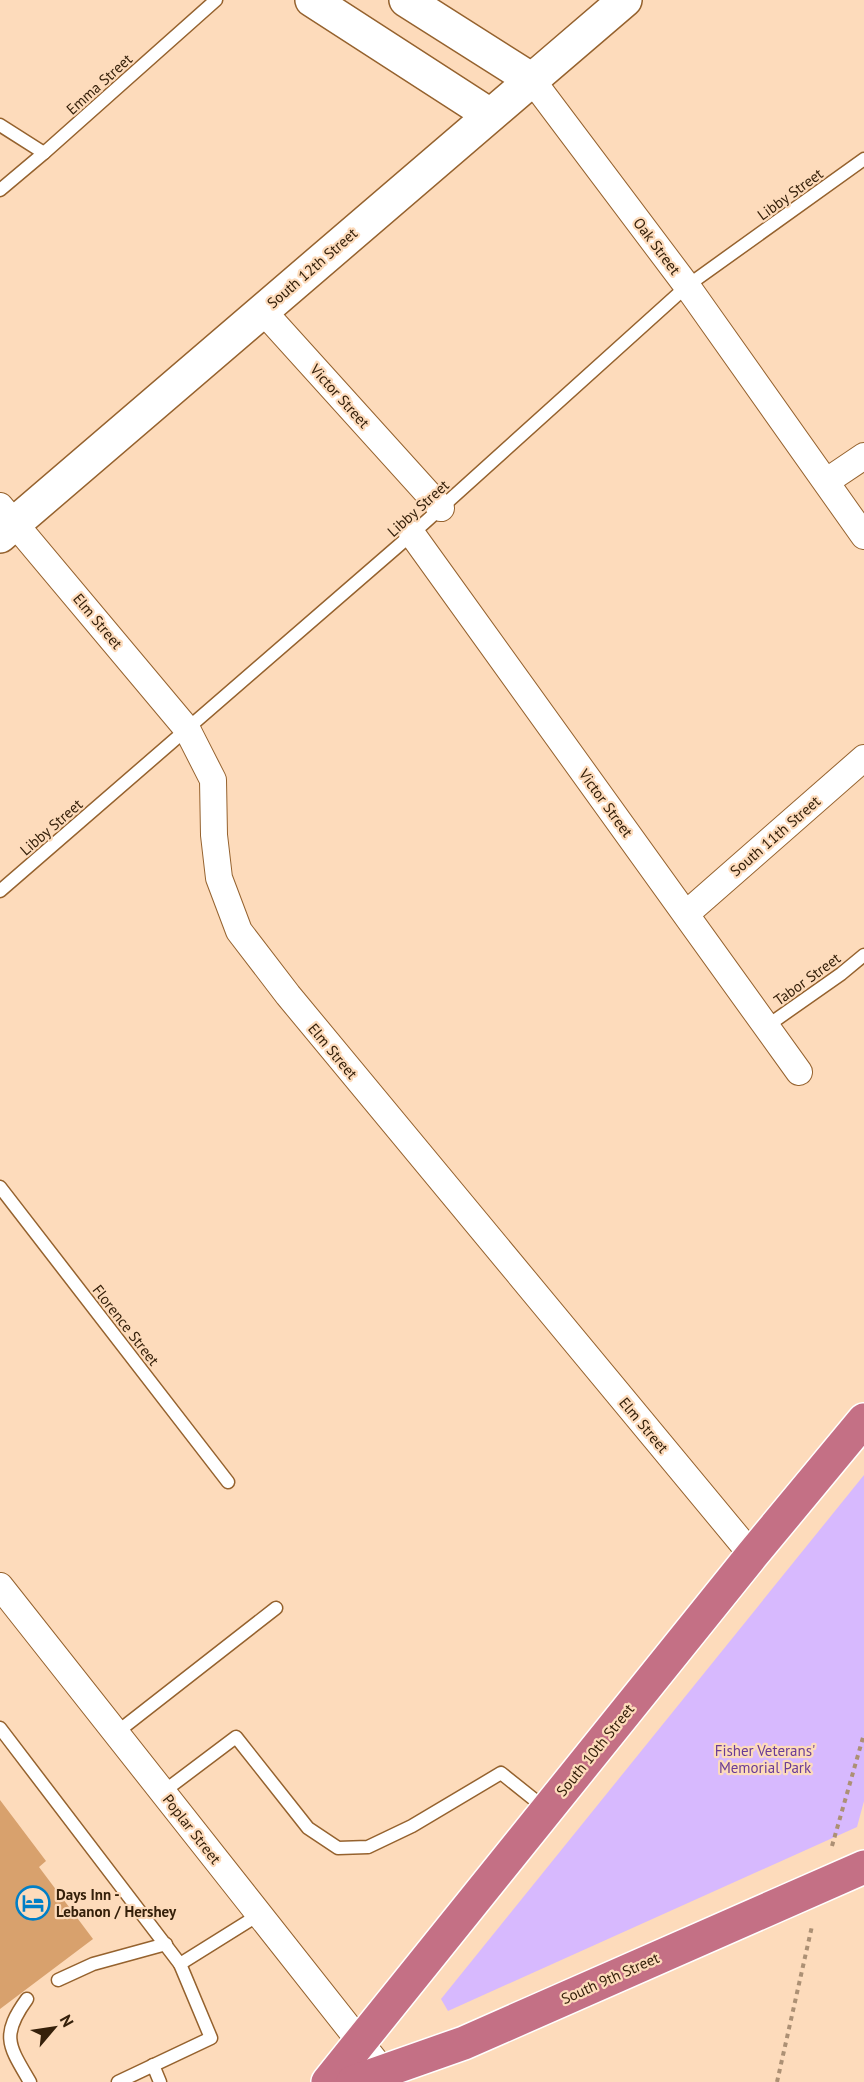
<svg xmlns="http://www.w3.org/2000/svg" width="864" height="2082" viewBox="0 0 864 2082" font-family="'PT Sans',sans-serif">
<rect width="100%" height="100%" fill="#fddbbb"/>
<polygon fill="#d7b9fe" points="864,1475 864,1801 857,1827 448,2011 441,1999"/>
<polygon fill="#d8a16d" points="0,1800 46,1861 39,1867 93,1939 0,2009"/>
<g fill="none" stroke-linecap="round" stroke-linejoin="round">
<defs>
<g id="lane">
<polyline points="0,125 44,153"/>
<polyline points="0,190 44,153 216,0"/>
<polyline points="0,891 412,534 687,286 864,159"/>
<polyline points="767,1026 841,974 864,955"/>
<polyline points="0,1187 228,1482"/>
<polyline points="0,1728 180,1964 260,1914"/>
<polyline points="116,1733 276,1608"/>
<polyline points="163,1792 236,1737 308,1828 338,1848 368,1847 412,1826 501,1773 546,1809"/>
<polyline points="58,1980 93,1964 166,1944"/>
<path d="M27 1999C0 2036 9 2046 30 2082"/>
<polyline points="153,2065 160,2082"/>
<polyline points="118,2082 211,2038 180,1964"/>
</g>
<g id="street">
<polyline points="532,80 687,286 864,536"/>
<polyline points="263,311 441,508"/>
<polyline points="827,481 864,456"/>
<polyline points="0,506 187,729 213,780 214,835 219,878 239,931 288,995 752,1555"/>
<polyline points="412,534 799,1072"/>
<polyline points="686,914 864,758"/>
<polyline points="0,1586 383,2071"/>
</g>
<g id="secondary">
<polyline points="312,0 490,115"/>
<polyline points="406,0 532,80"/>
<polyline points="0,536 625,0"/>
</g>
<g id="highway">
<polyline points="328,2082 752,1555 864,1420"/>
<polyline points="353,2082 464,2043 864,1867"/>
</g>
</defs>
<use href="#lane" stroke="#95622e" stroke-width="15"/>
<use href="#street" stroke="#95622e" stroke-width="28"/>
<use href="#secondary" stroke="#95622e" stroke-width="36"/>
<use href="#highway" stroke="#fff" stroke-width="36"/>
<g stroke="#ac9074" stroke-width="4" stroke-dasharray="4.5 4.5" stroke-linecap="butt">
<polyline points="832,1846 864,1734"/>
<polyline points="777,2082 812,1926"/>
</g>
<use href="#lane" stroke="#fff" stroke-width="12"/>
<use href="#street" stroke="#fff" stroke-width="26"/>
<use href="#secondary" stroke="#fff" stroke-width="33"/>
<use href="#highway" stroke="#c47085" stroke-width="33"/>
</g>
<defs>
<symbol id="hotel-ring" viewBox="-11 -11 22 22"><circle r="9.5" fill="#fddbbb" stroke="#007fc7" stroke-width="1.5"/><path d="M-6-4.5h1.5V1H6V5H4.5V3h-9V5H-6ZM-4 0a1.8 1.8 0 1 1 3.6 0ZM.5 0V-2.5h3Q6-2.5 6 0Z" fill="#007fc7"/></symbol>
</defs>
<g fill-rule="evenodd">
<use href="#hotel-ring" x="14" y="1884" width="38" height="38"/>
</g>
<g text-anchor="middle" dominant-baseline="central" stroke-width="4.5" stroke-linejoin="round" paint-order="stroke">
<g font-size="15" fill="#35200a" stroke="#fddbbb">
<text transform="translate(99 84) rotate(-42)">Emma Street</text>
<text transform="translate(790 194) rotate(-36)">Libby Street</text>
<text transform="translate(657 246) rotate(53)">Oak Street</text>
<text transform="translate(312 268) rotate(-41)">South 12th Street</text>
<text transform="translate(340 396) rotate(48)">Victor Street</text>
<text transform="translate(418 508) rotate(-42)">Libby Street</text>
<text transform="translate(98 621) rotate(50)">Elm Street</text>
<text transform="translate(606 803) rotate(54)">Victor Street</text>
<text transform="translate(51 827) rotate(-41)">Libby Street</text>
<text transform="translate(775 836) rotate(-41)">South 11th Street</text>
<text transform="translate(807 979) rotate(-36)">Tabor Street</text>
<text transform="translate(333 1051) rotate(50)">Elm Street</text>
<text transform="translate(126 1325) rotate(52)">Florence Street</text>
<text transform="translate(644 1425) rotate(50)">Elm Street</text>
<text transform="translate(595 1750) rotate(-51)">South 10th Street</text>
<text transform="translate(192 1829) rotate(52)">Poplar Street</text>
<text transform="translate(610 1978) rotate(-24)">South 9th Street</text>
</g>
<g font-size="15" fill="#693b96" stroke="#fddbbb">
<text x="765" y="1750">Fisher Veterans'<tspan x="765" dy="17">Memorial Park</tspan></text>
</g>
<g font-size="15" font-weight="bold" fill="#35200a" stroke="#fddbbb" text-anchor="start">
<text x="56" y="1894">Days Inn -<tspan x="56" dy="17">Lebanon / Hershey</tspan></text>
</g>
</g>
<g transform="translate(54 2028) rotate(61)" stroke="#fddbbb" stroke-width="4.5" paint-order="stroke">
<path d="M0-4.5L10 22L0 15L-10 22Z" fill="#35200a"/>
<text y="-9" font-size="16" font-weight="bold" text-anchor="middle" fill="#35200a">N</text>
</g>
</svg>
